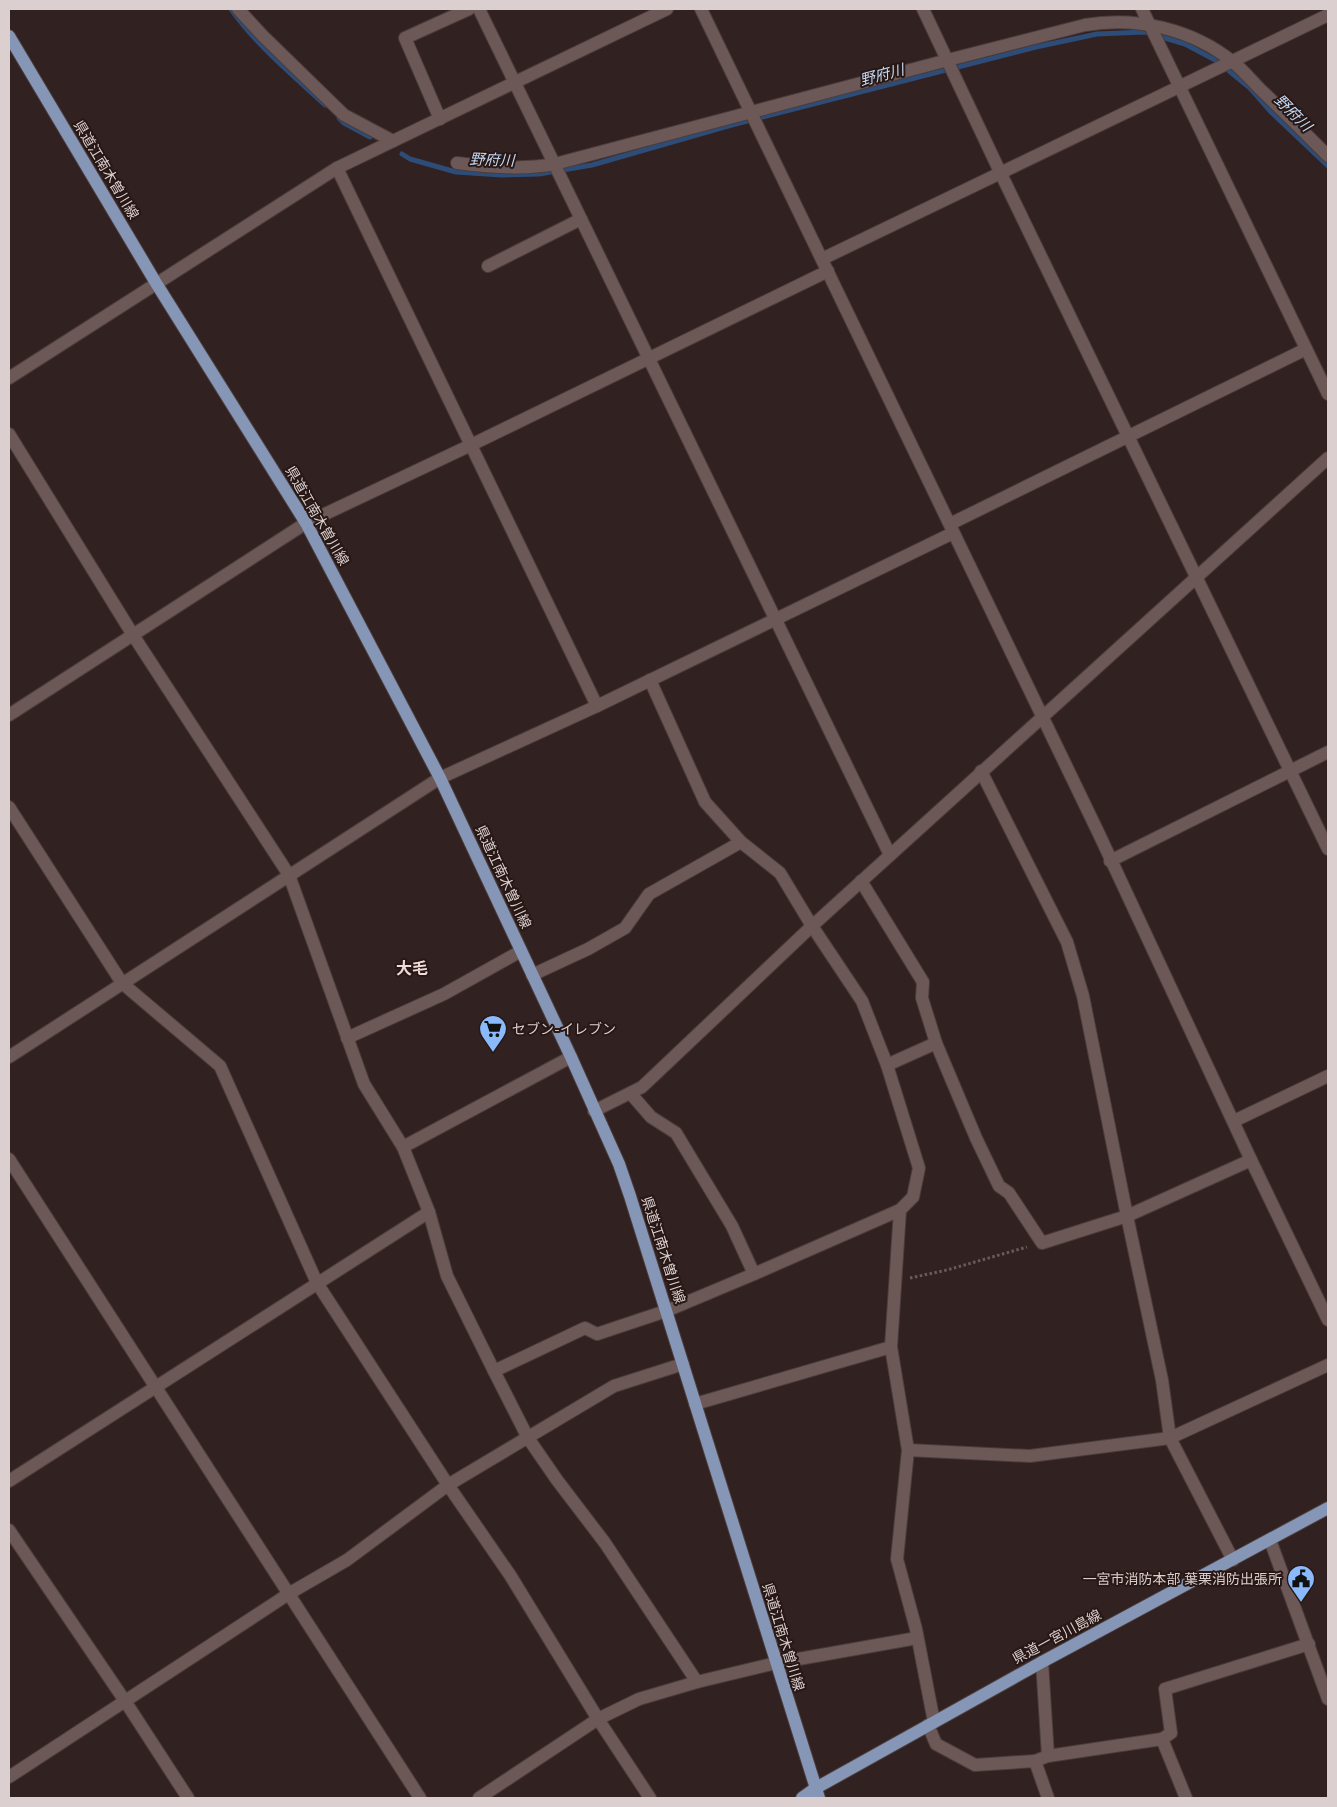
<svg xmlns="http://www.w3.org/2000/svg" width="1337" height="1807" viewBox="0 0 1337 1807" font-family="'Nunito Sans','Noto Sans JP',sans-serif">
<rect width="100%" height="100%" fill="#312120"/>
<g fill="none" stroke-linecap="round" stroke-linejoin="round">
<g stroke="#2d4c77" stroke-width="5">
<path d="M231 9C257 46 293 75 325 105"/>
<polyline points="339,118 344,123 370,137"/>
<polyline points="402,154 410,159 456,172 502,175 539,174 592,165 728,126 1036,47 1097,34 1145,32 1185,44 1217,61 1250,88 1272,113 1328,166"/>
</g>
<defs>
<g id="minor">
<polyline points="238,9 263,36 344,115 393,141"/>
<polyline points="479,9 890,855"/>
<polyline points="701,9 1099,834 1251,1160 1328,1320"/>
<polyline points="923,9 1001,174 1328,849"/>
<polyline points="1142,9 1328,394"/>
<polyline points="440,119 405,38 469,9"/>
<path d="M457 163C490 167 522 170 555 164L948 60 1085 25C1136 16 1192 29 1233 62 1243 70 1251 80 1260 89 1283 111 1306 134 1328 156"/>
<polyline points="337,168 597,706"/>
<polyline points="822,259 1328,15"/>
<polyline points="488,266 581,219"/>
<polyline points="9,378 337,168 667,9"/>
<polyline points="9,434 133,635 289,875 364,1084 403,1147 429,1212 447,1276 494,1371 528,1438 557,1480 605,1543 697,1682"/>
<polyline points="950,524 1306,349"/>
<polyline points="650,680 705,802 741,842 780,873 812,926 862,1001 887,1065 919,1168 913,1197 900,1210 891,1347 908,1450 897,1559 916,1629 934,1722"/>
<polyline points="9,715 306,523 471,445 828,271"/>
<polyline points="981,771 1067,942 1083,996 1127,1216 1162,1380 1170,1438 1233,1560"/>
<polyline points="9,807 122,983 220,1066 317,1283 448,1485 510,1575 598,1719 650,1798"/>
<polyline points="1110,861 1328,752"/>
<polyline points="861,881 923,982 922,998 936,1043 976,1138 999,1186 1009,1193 1042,1243 1127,1216 1251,1160"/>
<polyline points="532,975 588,949 625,928 649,894 741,842"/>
<polyline points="347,1038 444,994 521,951"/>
<polyline points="9,1057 440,778 597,706 953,533"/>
<polyline points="887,1065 936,1043"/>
<polyline points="631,1094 651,1117 676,1133 732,1226 754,1274"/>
<polyline points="594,1111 642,1087 812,926 1328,458"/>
<polyline points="1234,1121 1328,1076"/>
<polyline points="403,1147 571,1057"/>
<polyline points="9,1159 420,1798"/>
<polyline points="494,1371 585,1328 597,1334 666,1311 754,1274 900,1210"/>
<polyline points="695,1404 891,1347"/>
<polyline points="908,1450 1030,1456 1170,1438 1328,1365"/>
<polyline points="9,1481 429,1212"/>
<polyline points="9,1530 125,1701 188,1798"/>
<polyline points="1270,1540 1328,1699"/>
<polyline points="1042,1662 1048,1756"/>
<polyline points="928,1725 936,1744 975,1765 1035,1761 1048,1798"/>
<polyline points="1035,1761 1048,1756 1162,1739"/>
<polyline points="9,1777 290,1593 347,1560 448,1485 614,1386 683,1364"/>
<polyline points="479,1798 598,1719 639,1699 697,1682 776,1663 917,1638"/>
<polyline points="1186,1798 1162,1739 1171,1733 1165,1689 1309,1644"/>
</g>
<g id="major">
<polyline points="9,36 156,283 306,523 440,778 571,1057 619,1164 630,1196 819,1798"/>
<polyline points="802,1798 816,1788 1042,1662 1328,1508"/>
</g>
</defs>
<use href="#minor" stroke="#4b3d3c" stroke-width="14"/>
<use href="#major" stroke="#4b3d3c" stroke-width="14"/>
<polyline stroke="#695b5a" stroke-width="3" stroke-dasharray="2.5 2.5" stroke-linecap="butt" points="910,1278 947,1270 1027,1247"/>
<use href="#minor" stroke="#6c5957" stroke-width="12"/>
<use href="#major" stroke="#8696b6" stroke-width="12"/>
</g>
<defs>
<symbol id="supermarket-pin" viewBox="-11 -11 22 30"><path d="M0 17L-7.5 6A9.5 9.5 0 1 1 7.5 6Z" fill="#8abafc" stroke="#271816"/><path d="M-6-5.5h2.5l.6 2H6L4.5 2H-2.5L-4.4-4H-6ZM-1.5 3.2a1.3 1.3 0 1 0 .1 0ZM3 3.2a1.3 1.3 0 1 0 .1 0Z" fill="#111"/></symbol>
<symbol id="civic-pin" viewBox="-11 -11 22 30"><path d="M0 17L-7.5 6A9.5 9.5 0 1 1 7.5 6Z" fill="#8abafc" stroke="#271816"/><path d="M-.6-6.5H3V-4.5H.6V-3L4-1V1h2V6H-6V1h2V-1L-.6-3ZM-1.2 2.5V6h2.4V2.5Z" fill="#111"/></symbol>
</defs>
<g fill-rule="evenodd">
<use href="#supermarket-pin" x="477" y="1013" width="32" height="43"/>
<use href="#civic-pin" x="1285" y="1563" width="32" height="43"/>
</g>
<g text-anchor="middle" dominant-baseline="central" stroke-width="4" stroke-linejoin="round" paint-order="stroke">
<g font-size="14" fill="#dbd0cf" stroke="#271816">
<text transform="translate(106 170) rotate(59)">県道江南木曽川線</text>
<text transform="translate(317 516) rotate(60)">県道江南木曽川線</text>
<text transform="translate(503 877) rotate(65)">県道江南木曽川線</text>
<text transform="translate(663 1250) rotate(72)">県道江南木曽川線</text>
<text transform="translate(783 1637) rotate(73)">県道江南木曽川線</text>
<text transform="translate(1057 1637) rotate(-28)">県道一宮川島線</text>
</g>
<g font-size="14" fill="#dbd0cf" stroke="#271816" text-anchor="start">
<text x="512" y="1029">セブン-イレブン</text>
<text x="1282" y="1579" text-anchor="end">一宮市消防本部 葉栗消防出張所</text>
</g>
<g font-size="15" font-style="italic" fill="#c5d9f5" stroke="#271816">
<text transform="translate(882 75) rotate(-15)">野府川</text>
<text transform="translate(1293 113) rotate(45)">野府川</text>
<text transform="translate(492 160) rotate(2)">野府川</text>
</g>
<g font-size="16" font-weight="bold" fill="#f0dad8" stroke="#271816">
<text x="412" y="969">大毛</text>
</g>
</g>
<rect width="1337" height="1807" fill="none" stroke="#dbd0cf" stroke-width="20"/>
</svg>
